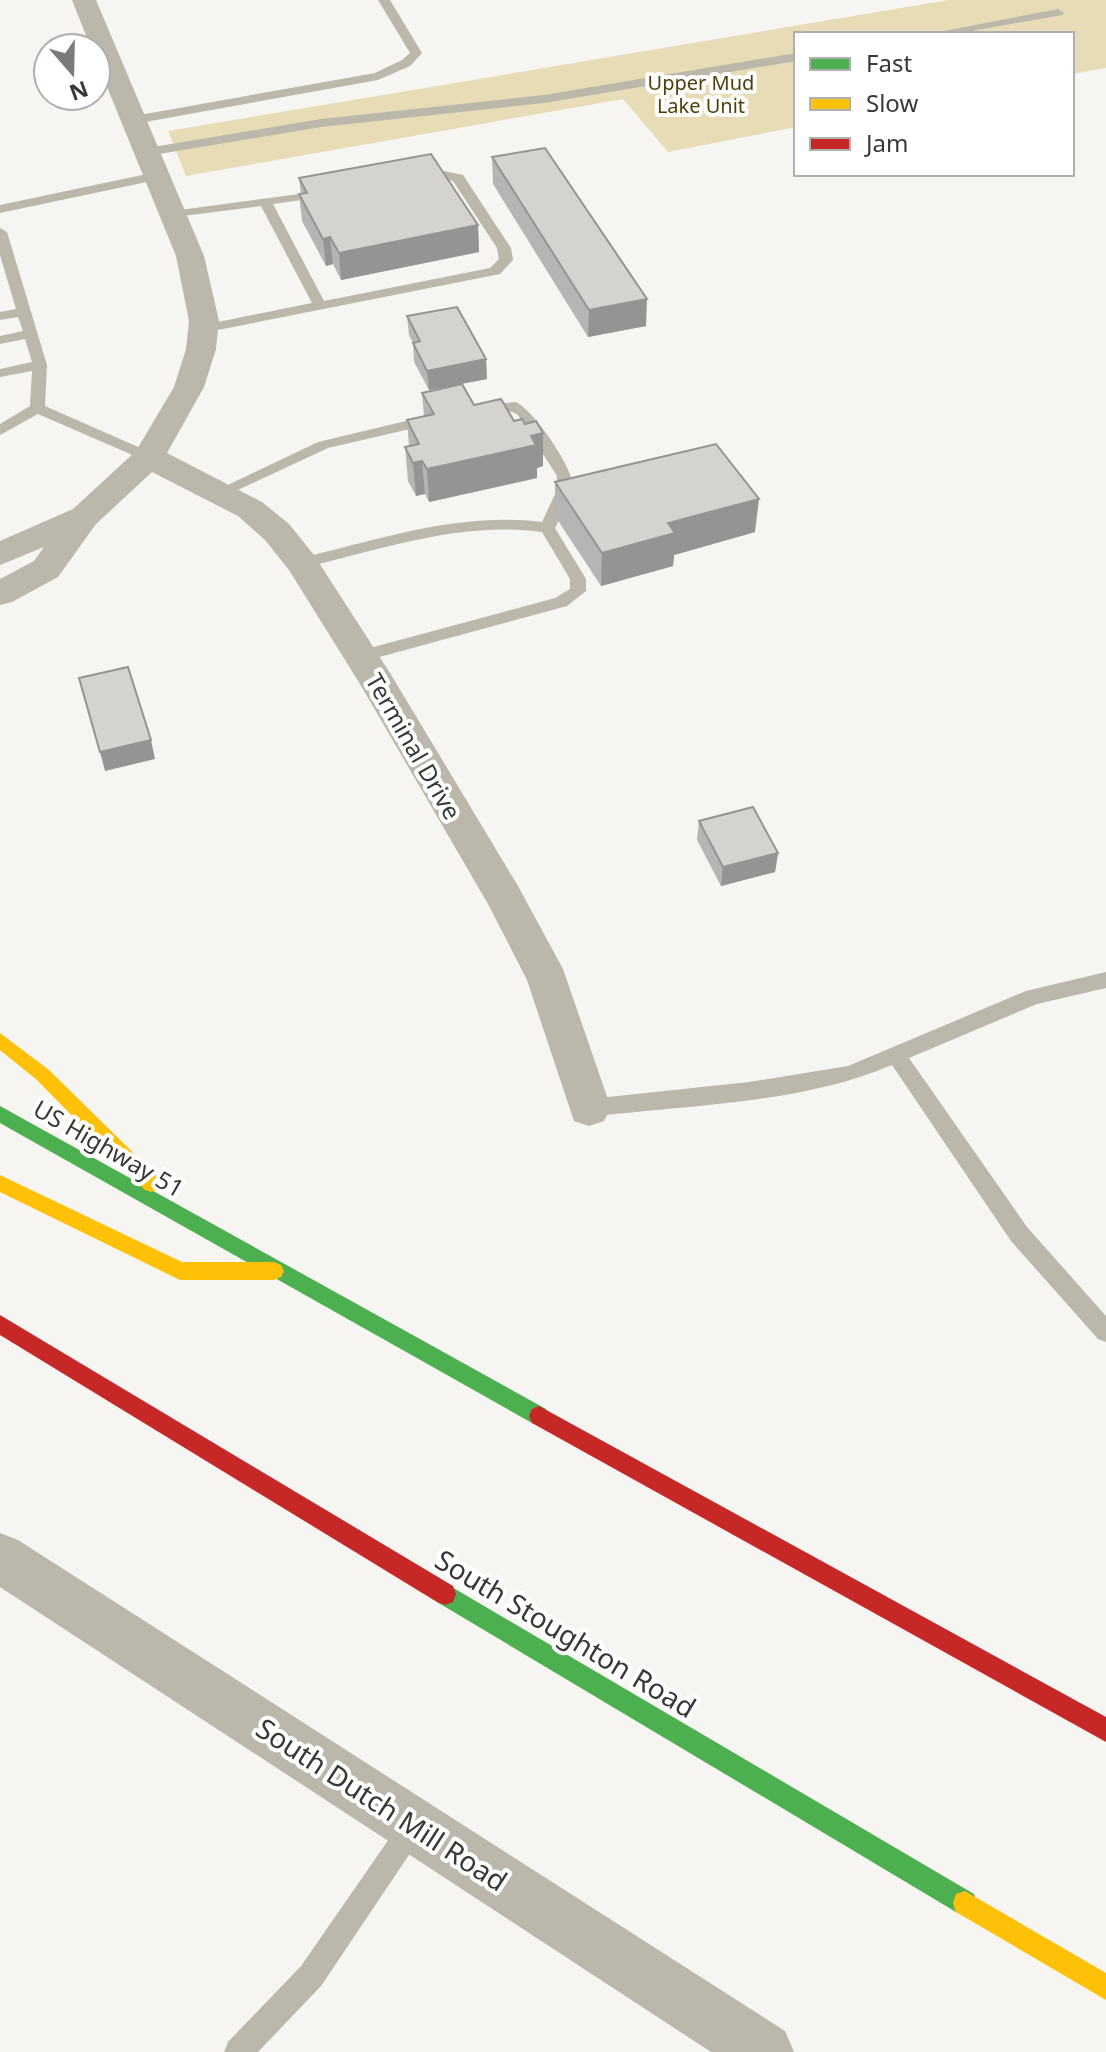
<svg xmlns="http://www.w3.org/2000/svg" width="1106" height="2052" viewBox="0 0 1106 2052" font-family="'Noto Sans',sans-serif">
<rect width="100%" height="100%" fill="#f7f5f2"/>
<polygon fill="#e8dcb7" points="949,0 1106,0 1106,68 1072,74 1072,34 796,34 796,127 668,152 623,99 186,176 168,131"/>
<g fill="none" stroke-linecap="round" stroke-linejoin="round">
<g fill="#bbb7ab" fill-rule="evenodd">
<polygon points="378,0 390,0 422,53 410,66 378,80 134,124 128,120 134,116 375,73 402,60 410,53"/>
<polygon points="1058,9 1064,13 1062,15 955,34 928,34"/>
<polygon points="796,53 796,61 544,103 321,127 147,156 141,152 147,148 321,119 544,95"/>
<polygon points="434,169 463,175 511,248 513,260 500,274 203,333 196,329 203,325 312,303 261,206 167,218 167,212 172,211 330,190 330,196 273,204 324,301 490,268 499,259 497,248 453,181 434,177 420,180 413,176"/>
<polygon points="156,172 161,173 161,179 0,213 0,205"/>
<polygon points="0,228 7,232 47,365 45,406 154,454 154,460 144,460 38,414 0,435 0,424 30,406 32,371 0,377 0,369 32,362 25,339 0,344 0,336 23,331 18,317 0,320 0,312 16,309 0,255"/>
<path d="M515 402C532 407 575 470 573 488 571 501 561 516 555 528L586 579V591L567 606 361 662 355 660 353 656 355 652 555 598 570 589V579L542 532C460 521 380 550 302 568L294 563 302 558C380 539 460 512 542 522L557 490V476L518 415C504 405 485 420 471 410L478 406Z"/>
<polygon points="431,415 439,420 436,423 328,448 225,496 219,498 211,493 318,442"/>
<path d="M1106 972V988L1037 1004 909 1058 1027 1227 1106 1316V1342L1098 1339 1011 1241 892 1065C801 1104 687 1105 589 1117L582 1114 579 1108 582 1102 589 1099 749 1082 848 1066 1026 991Z"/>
<polygon points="414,1812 423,1816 427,1825 423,1834 321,1986 258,2052 224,2052 228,2042 301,1966 405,1816"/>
</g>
<g fill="#bbb7ab" fill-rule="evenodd">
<polygon points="72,0 96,0 204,256 219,321 216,349 204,387 167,453 262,502 289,524 314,555 390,673 518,886 563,969 611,1108 604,1121 589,1126 574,1121 527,980 488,904 360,684 289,570 265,540 238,516 152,472 96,524 58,577 12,602 0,605 0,579 34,561 44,547 0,565 0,541 73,509 136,451 174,387 186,349 189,321 176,256 96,60 96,48 91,48"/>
<polygon points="0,1533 18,1540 785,2031 794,2052 711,2052 0,1587"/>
</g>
<g fill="#4caf50" fill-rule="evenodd">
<polygon points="0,1106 546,1409 549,1416 546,1423 539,1426 532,1423 0,1123"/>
<polygon points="445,1583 974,1894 977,1903 974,1912 965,1915 956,1912 437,1602 434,1594 437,1586"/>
</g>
<g fill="#ffc107" fill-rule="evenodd">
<polygon points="0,1033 49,1070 159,1178 162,1184 159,1190 152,1192 145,1190 37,1080 0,1050"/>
<polygon points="0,1175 182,1262 274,1262 281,1265 284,1271 281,1277 274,1280 180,1280 0,1192"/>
<polygon points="965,1891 1106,1973 1106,2000 956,1912 953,1903 956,1894"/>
</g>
<g fill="#c62828" fill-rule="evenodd">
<polygon points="0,1315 453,1586 456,1594 453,1602 445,1605 437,1602 0,1335"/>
<polygon points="539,1406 1106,1717 1106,1742 532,1423 529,1416 532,1409"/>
</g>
</g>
<g fill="#b6b5b3">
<polygon points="492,157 646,326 588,337 493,184"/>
<polygon points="299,178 478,225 479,252 341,280 333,264 326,266 302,221 299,194 301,194"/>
<polygon points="407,316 486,359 487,379 429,390 414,362 413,343 409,335"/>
<polygon points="422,393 474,405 514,421 543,466 537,468 537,478 429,502 425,494 416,496 408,481 405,447 409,446 407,420 424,416"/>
<polygon points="555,482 755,532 674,555 673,566 601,586 555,516"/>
<polygon points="699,821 778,853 775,872 721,886 697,840"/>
</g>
<g fill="#949492">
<polygon points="478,225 479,252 341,280 339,253"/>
<polygon points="330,237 333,264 326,266 323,239"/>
<polygon points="647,299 646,326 588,337 589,310"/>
<polygon points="486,359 487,379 429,390 427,371"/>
<polygon points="543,433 543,466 537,468 537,478 429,502 427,469 531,436"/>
<polygon points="422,461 425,494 416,496 413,463"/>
<polygon points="759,499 755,532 674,555 673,566 601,586 602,553 668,523"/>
<polygon points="151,740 155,759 105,771 100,752"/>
<polygon points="778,853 775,872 721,886 723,867"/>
</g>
<g fill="#d4d3d0" stroke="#949492" stroke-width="2">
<polygon points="545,148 647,299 589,310 492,157"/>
<polygon points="431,154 478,225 339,253 330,237 323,239 299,194 307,193 299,178"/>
<polygon points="457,307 486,359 427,371 413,343 420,341 407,316"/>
<polygon points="462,384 474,405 501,399 514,421 522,419 525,424 536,421 543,433 531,436 536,445 427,469 422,461 413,463 405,447 419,444 407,420 434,414 422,393"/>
<polygon points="716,444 759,499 668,523 675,533 602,553 555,482"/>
<polygon points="128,667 151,740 100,752 79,678"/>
<polygon points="753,807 778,853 723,867 699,821"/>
</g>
<g text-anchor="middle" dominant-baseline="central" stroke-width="8" stroke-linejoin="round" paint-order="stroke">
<g font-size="20" fill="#4d3f08" stroke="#fff">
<text x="701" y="82">Upper Mud<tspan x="701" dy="23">Lake Unit</tspan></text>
</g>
<g font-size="24" fill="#383836" stroke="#fff">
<text transform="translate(414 746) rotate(60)">Terminal Drive</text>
<text transform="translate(109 1148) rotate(30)">US Highway 51</text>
</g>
<g font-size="28" fill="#383836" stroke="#fff">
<text transform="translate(566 1633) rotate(31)">South Stoughton Road</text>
<text transform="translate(382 1804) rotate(33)">South Dutch Mill Road</text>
</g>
</g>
<rect x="794" y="32" width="280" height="144" fill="#ffffff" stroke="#afafaf" stroke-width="2"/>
<rect x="810" y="58" width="40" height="12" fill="#4caf50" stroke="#afafaf" stroke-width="2"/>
<text x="866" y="72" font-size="24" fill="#383836">Fast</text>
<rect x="810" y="98" width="40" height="12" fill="#ffc107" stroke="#afafaf" stroke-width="2"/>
<text x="866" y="112" font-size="24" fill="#383836">Slow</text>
<rect x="810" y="138" width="40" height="12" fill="#c62828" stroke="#afafaf" stroke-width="2"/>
<text x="866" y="152" font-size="24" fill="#383836">Jam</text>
<g transform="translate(72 72) rotate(160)"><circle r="38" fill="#ffffff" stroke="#afafaf" stroke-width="2"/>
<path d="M0-6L14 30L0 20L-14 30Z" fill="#7b7a78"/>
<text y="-12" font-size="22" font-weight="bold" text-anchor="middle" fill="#383836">N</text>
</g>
</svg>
